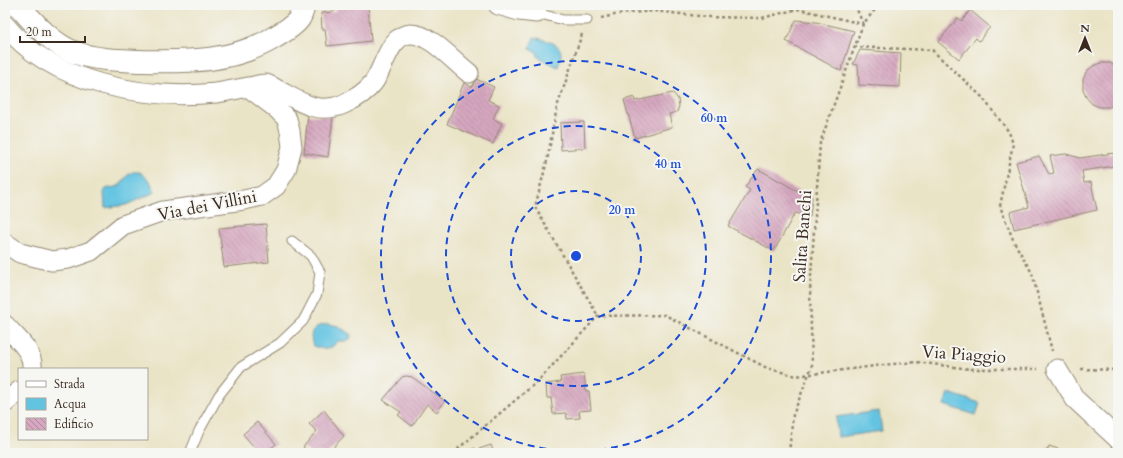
<svg xmlns="http://www.w3.org/2000/svg" width="1123" height="458" viewBox="0 0 1123 458" font-family="Cardo,serif">
<style>
.water{fill:#63c4e2;stroke:#4f7780}
.building{fill:url(#building-back-hatch)}
.lines{fill:none;stroke-linecap:round;stroke-linejoin:round}
.service-casing{stroke:#928772;stroke-width:11}
.minor-casing{stroke:#928772;stroke-width:21}
.secondary-casing{stroke:#928772;stroke-width:24}
.path{stroke:#928772;stroke-width:2.5;stroke-dasharray:3 3;stroke-linecap:butt}
.service{stroke:#fff;stroke-width:9}
.minor{stroke:#fff;stroke-width:19}
.secondary{stroke:#fff;stroke-width:22}
.ring{fill:none;stroke:#1d4ed8;stroke-width:2;stroke-dasharray:7 5}
.labels{text-anchor:middle;stroke-width:4;stroke-linejoin:round;paint-order:stroke}
.street-label{font-size:17px;fill:#3b2a1e;stroke:#f6f6f2}
.centre{fill:#1d4ed8;stroke:#f6f6f2;stroke-width:2}
.ring-label{font-size:12px;text-anchor:middle;font-weight:bold;fill:#1d4ed8;stroke:#f6f6f2;stroke-width:4;stroke-linejoin:round;paint-order:stroke}
</style>
<defs>
<pattern id="building-back-hatch" width="6" height="6" patternUnits="userSpaceOnUse"><rect width="6" height="6" fill="#d6a7c0"/><path d="M-1 5l2 2M0 0l6 6M5-1l2 2" fill="none" stroke="#af889b"/></pattern>
</defs>
<rect width="100%" height="100%" fill="#f6f6f2"/>
<filter id="ink" filterUnits="userSpaceOnUse"><feTurbulence type="fractalNoise" baseFrequency=".025" numOctaves="2"/><feDisplacementMap in="SourceGraphic" scale="8" xChannelSelector="R" yChannelSelector="G"/><feConvolveMatrix kernelMatrix="1 2 1 2 8 2 1 2 1" color-interpolation-filters="sRGB"/></filter>
<filter id="wash" filterUnits="userSpaceOnUse"><feTurbulence type="fractalNoise" baseFrequency=".012" numOctaves="4" result="noise"/><feDisplacementMap in="SourceGraphic" scale="16" xChannelSelector="R" yChannelSelector="G"/><feGaussianBlur stdDeviation="0.9" result="paint"/><feColorMatrix in="noise" values="0 0 0 0 0 0 0 0 0 0 0 0 0 0 0 0 0 1.4 0 .05"/><feComposite in="paint" operator="in"/></filter>
<g filter="url(#wash)">
<rect width="100%" height="100%" fill="#eae4c7"/>
<path class="water" d="M534,37c9,3 28,5 27,18 0,4 -2,9 -3,12l-20,-10 -1,-5 -7,-3z
M133,172h7l10,9 5,11 -29,13 -21,3 -1,-17 2,-2 13,-3 10,-12z
M328,324l10,2 13,9 -1,4 -5,2h-7c-9,10 -13,9 -25,5 -5,-16 1,-20 15,-22z
M948,393l32,10 -4,12 -32,-10z
M879,411l3,20 -44,6 -2,-20z"/>
<g id="blocks">
<path class="building" d="M368,5l3,36 -44,5 -2,-17h-3l-1,-16 12,-1 6,-5z
M970,10l20,17 -11,14 -3,-3 -17,21 -21,-17 20,-24 4,3z
M796,20l20,2 38,9 -13,40 -55,-30z
M860,50l41,3 -1,34 -41,-2 -1,-20 -5,-1z
M1101,63h9l8,4v36l-9,4h-9l-8,-3 -6,-7 -3,-8v-9l3,-8 7,-6z
M476,79l18,8 -6,13 11,5 -6,14 9,4 -9,21 -46,-20 17,-41 8,4z
M673,93l5,6 1,7 -2,6 -8,2 3,13 -37,11 -11,-38 10,-3 1,4z
M308,115l25,2 -5,40 -24,-4z
M584,122l1,26 -24,2 -1,-27z
M1114,153l1,13 -33,5 2,12 7,-1 6,28 -83,19 -4,-17 19,-5 -13,-45 23,-6 10,18 5,-1 -4,-17 16,-2 14,4z
M758,169l38,21 16,7 -2,20 -15,-4 -21,38 -46,-25 22,-36 -5,-3z
M266,224l3,38 -45,5 -5,-39z
M584,374l2,17h3l2,19 -12,1 1,7 -13,1 -1,-6 -13,1 -2,-16h-4l-1,-14 15,-2 -1,-5z
M406,376l6,1 33,24 -8,11 -10,-8 -15,22 -14,-11 3,-3 -18,-12 19,-23z
M324,410l20,26 -16,17h-18l-7,-6 14,-16 -8,-7z
M257,422l19,22 -11,9h-6l-16,-19z
M491,445l3,8h-35l16,-5 1,2z
M1049,446l21,7h-24z"/>
</g>
</g>
<g filter="url(#ink)">
<use href="#blocks" fill-opacity="0" stroke="#928772" stroke-width="1"/>
<g class="lines">
<g class="service-casing">
<path id="service" d="M537,13l26,7h24
M190,453l9,-22 20,-36 22,-28 39,-24 23,-22 14,-27 3,-22 -9,-16 -19,-15"/>
</g>
<g class="minor-casing">
<path id="minor" d="M498,5l21,6 18,2
M5,25c47,59 139,75 211,68 13,-2 26,-5 38,-7 4,-1 9,-2 12,-2 4,1 10,5 14,7 22,12 39,24 64,13 11,-5 22,-12 29,-21 11,-14 16,-48 37,-49 20,-1 43,27 59,39
M5,243l15,10 32,8 16,-2 23,-8 32,-26 40,-14 81,-11 18,-4 14,-10 10,-16 6,-23 -2,-16 -3,-12 -10,-10 -29,-22
M5,325c11,13 29,26 27,44
M1057,369l18,30 43,40
M5,403l14,-12"/>
</g>
<g class="secondary-casing">
<path id="secondary" d="M18,5c16,18 35,40 58,48 21,7 44,7 66,8 47,1 92,1 133,-24 7,-4 22,-13 25,-20 2,-4 3,-8 4,-12"/>
</g>
<path class="path" d="M855,5l8,19
M601,18l18,-4 35,-3 53,6 55,1 36,-9 65,15
M582,34l-25,73 -10,54 -12,46 63,109
M854,47l78,3 50,47 27,35 4,12 -13,62 14,36 18,31 20,78
M1081,369l37,1
M453,453l85,-72 60,-65 67,-1 102,53 29,8 87,-11 33,-3 54,7h68
M789,453l4,-38 19,-49 -2,-76 10,-147 43,-119 16,-19"/>
<use href="#service" class="service"/>
<use href="#minor" class="minor"/>
<use href="#secondary" class="secondary"/>
</g>
</g>
<g class="ring">
<circle cx="576" cy="256" r="65"/>
<circle cx="576" cy="256" r="130"/>
<circle cx="576" cy="256" r="195"/>
</g>
<g class="labels">
<g class="street-label">
<text transform="translate(207 205) rotate(-11)" y="6">Via dei Villini</text>
<text transform="translate(802 236) rotate(-86)" y="6">Salita Banchi</text>
<text transform="translate(964 354) rotate(4)" y="6">Via Piaggio</text>
</g>
</g>
<circle cx="576" cy="256" r="6" class="centre"/>
<g class="ring-label">
<text x="714" y="122">60 m</text>
<text x="668" y="168">40 m</text>
<text x="622" y="214">20 m</text>
</g>
<rect width="1123" height="458" fill="none" stroke="#f6f6f2" stroke-width="20"/>
<rect x="18" y="368" width="130" height="72" fill="#f6f6f2" stroke="#aba49d"/>
<rect x="26" y="381" width="20" height="6" fill="#ffffff" stroke="#aba49d"/>
<text x="54" y="388" font-size="12" fill="#3b2a1e">Strada</text>
<rect x="26" y="398" width="20" height="12" fill="#63c4e2" stroke="#aba49d"/>
<text x="54" y="408" font-size="12" fill="#3b2a1e">Acqua</text>
<rect x="26" y="418" width="20" height="12" fill="url(#building-back-hatch)" stroke="#aba49d"/>
<text x="54" y="428" font-size="12" fill="#3b2a1e">Edificio</text>
<g transform="translate(1085 38)" stroke="#f6f6f2" stroke-width="3" paint-order="stroke">
<path d="M0-3L7 15L0 10L-7 15Z" fill="#3b2a1e"/>
<text y="-6" font-size="11" font-weight="bold" text-anchor="middle" fill="#3b2a1e">N</text>
</g>
<path d="M20 36v6h65v-6" fill="none" stroke="#3b2a1e" stroke-width="2"/>
<text x="26" y="36" font-size="12" fill="#3b2a1e" stroke="#f6f6f2" stroke-width="3" paint-order="stroke">20 m</text>
</svg>
